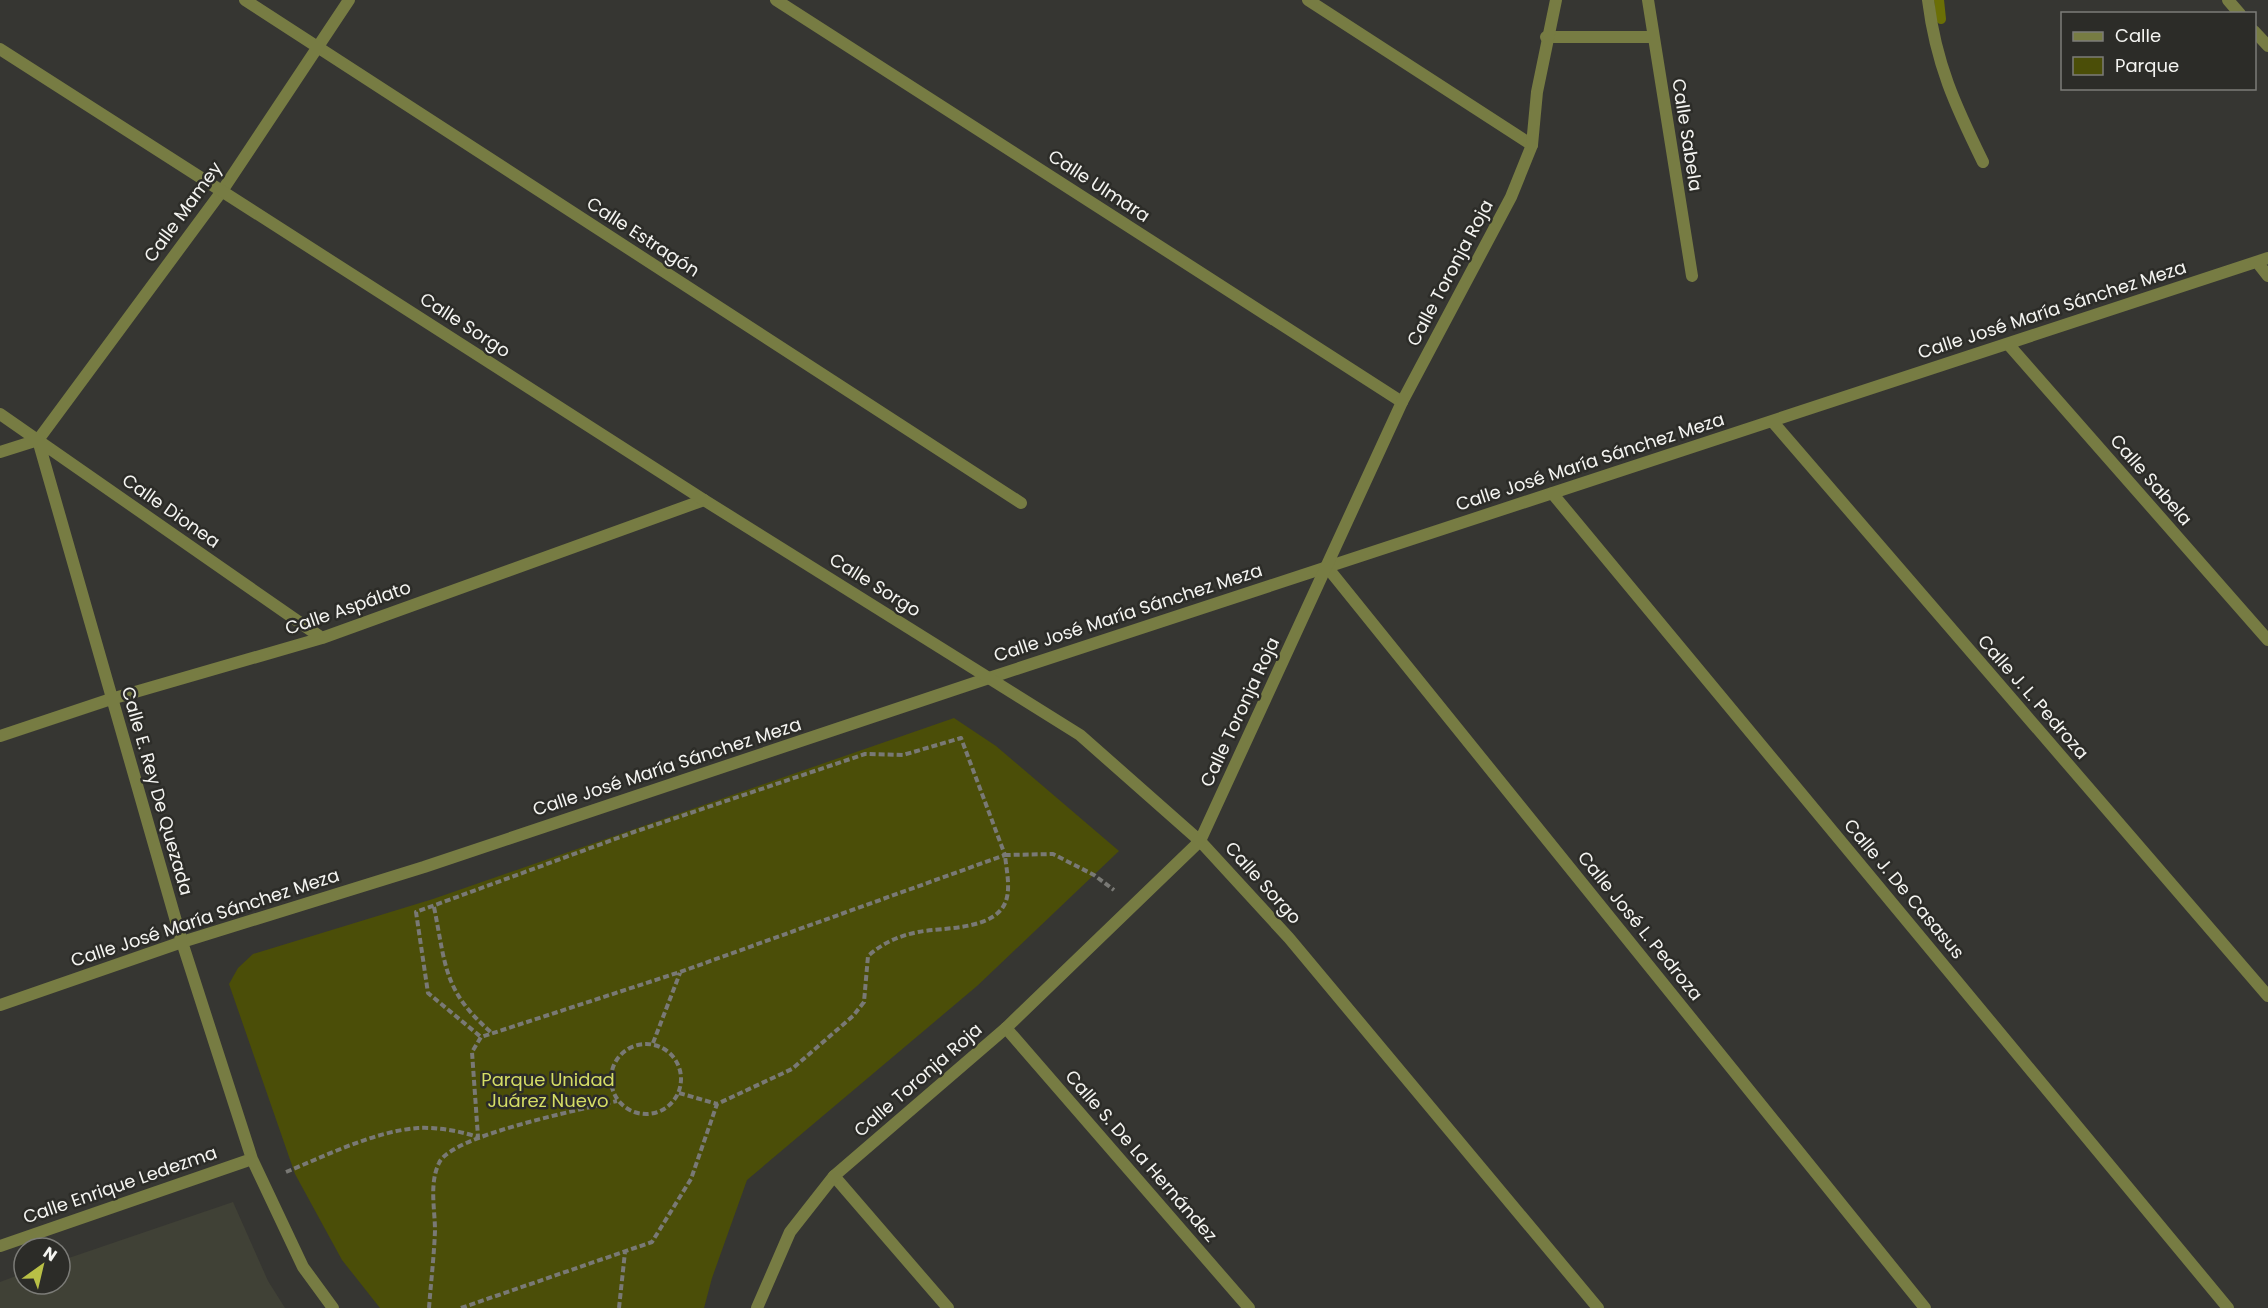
<svg xmlns="http://www.w3.org/2000/svg" width="2268" height="1308" viewBox="0 0 2268 1308" font-family="Poppins,sans-serif">
<style>
.built{fill:#404136}
.green{fill:#4b4e08}
.lines{fill:none;stroke-linecap:round;stroke-linejoin:round}
.stream{stroke:#6b6f06;stroke-width:10}
.path{stroke:#797975;stroke-width:4;stroke-dasharray:6 3;stroke-linecap:butt}
.minor{stroke:#777c43;stroke-width:12}
.tertiary{stroke:#777c43;stroke-width:12}
.labels{text-anchor:middle;stroke-width:5;stroke-linejoin:round;paint-order:stroke}
.street-label{font-size:18px;fill:#f4f4f1;stroke:#2c2c28}
.park-label{font-size:18px;fill:#d5dd65;stroke:#2c2c28}
</style>
<rect width="100%" height="100%" fill="#363632"/>
<path class="built" d="M233,1202l35,79 17,27h-285v-26l24,-9v11h36v-23z"/>
<path class="green" d="M954,718l42,28 123,105 -142,135 -230,194 -35,98 -8,30h-324l-38,-48 -47,-86 -66,-190 9,-16 15,-14 180,-55z"/>
<g class="lines">
<path class="stream" d="M1939,0l2,19"/>
<path class="path" d="M434,907c12,59 9,84 58,126
M653,1043l27,-70
M611 1079a35 35 0 1 1 70 0a35 35 0 1 1-70 0Z
M679,1093l38,11
M286,1172c39,-16 89,-41 132,-44 19,-1 42,3 60,9l-6,-85 9,-15 199,-65 325,-117 -44,-117 -58,17 -38,-1 -231,78 -218,80 12,81 53,44
M429,1308c2,-26 5,-52 6,-77 0,-22 -6,-47 4,-68 12,-28 145,-54 178,-62
M461,1308l191,-66 39,-63 26,-75 75,-35 61,-53 11,-14 4,-46c15,-13 30,-20 50,-24 26,-5 82,-1 89,-35 3,-13 -1,-30 -2,-42l48,-1 41,21 20,15
M619,1308l6,-56"/>
<path class="minor" d="M245,0l776,503
M776,0l626,402
M1308,0l224,145
M1648,0l44,276
M1928,0c8,64 27,105 55,162
M2228,0l12,14
M2254,31l14,15
M1546,37h106
M2257,262l11,14
M2008,344l260,296
M0,414l322,224
M1772,421l496,575
M38,440l144,502 70,217 51,108 30,41
M38,440l184,-249 127,-191
M0,452l38,-12
M1552,493l676,815
M1327,567l598,741
M0,736l111,-37 211,-61 382,-138
M0,1005l182,-63 242,-75 565,-189 1279,-420
M1006,1028l243,280
M834,1176l114,132
M0,1246l252,-87"/>
<path class="tertiary" d="M0,49l704,451 376,235 120,106 89,97 309,370
M757,1308l33,-76 44,-56 172,-148 194,-187 202,-439 109,-205 21,-52 5,-53 19,-92"/>
</g>
<g class="labels">
<g class="street-label">
<text transform="translate(1687 135) rotate(81)" y="6">Calle Sabela</text>
<text transform="translate(1099 186) rotate(33)" y="6">Calle Ulmara</text>
<text transform="translate(183 212) rotate(-54)" y="6">Calle Mamey</text>
<text transform="translate(643 237) rotate(33)" y="6">Calle Estragón</text>
<text transform="translate(1450 273) rotate(-62)" y="6">Calle Toronja Roja</text>
<text transform="translate(2052 310) rotate(-18)" y="6">Calle José María Sánchez Meza</text>
<text transform="translate(465 325) rotate(33)" y="6">Calle Sorgo</text>
<text transform="translate(1590 462) rotate(-18)" y="6">Calle José María Sánchez Meza</text>
<text transform="translate(2151 480) rotate(49)" y="6">Calle Sabela</text>
<text transform="translate(171 511) rotate(35)" y="6">Calle Dionea</text>
<text transform="translate(875 585) rotate(32)" y="6">Calle Sorgo</text>
<text transform="translate(348 608) rotate(-19)" y="6">Calle Aspálato</text>
<text transform="translate(1128 613) rotate(-18)" y="6">Calle José María Sánchez Meza</text>
<text transform="translate(2033 697) rotate(49)" y="6">Calle J. L. Pedroza</text>
<text transform="translate(1240 712) rotate(-65)" y="6">Calle Toronja Roja</text>
<text transform="translate(667 767) rotate(-18)" y="6">Calle José María Sánchez Meza</text>
<text transform="translate(157 791) rotate(74)" y="6">Calle E. Rey De Quezada</text>
<text transform="translate(1263 883) rotate(48)" y="6">Calle Sorgo</text>
<text transform="translate(1904 889) rotate(50)" y="6">Calle J. De Casasus</text>
<text transform="translate(205 918) rotate(-18)" y="6">Calle José María Sánchez Meza</text>
<text transform="translate(1640 926) rotate(51)" y="6">Calle José L. Pedroza</text>
<text transform="translate(918 1080) rotate(-41)" y="6">Calle Toronja Roja</text>
<text transform="translate(1141 1156) rotate(49)" y="6">Calle S. De La Hernández</text>
<text transform="translate(120 1185) rotate(-19)" y="6">Calle Enrique Ledezma</text>
</g>
<g class="park-label">
<text x="548" y="1086">Parque Unidad<tspan x="548" dy="21">Juárez Nuevo</tspan></text>
</g>
</g>
<rect x="2061" y="12" width="195" height="78" fill="#2c2c28" stroke="#7c7c78" stroke-width="1.5"/>
<rect x="2073" y="32" width="30" height="9" fill="#777c43" stroke="#7c7c78" stroke-width="1.5"/>
<text x="2115" y="42" font-size="18" fill="#f4f4f1">Calle</text>
<rect x="2073" y="57" width="30" height="18" fill="#4b4e08" stroke="#7c7c78" stroke-width="1.5"/>
<text x="2115" y="72" font-size="18" fill="#f4f4f1">Parque</text>
<g transform="translate(42 1266) rotate(34)"><circle r="28" fill="#2c2c28" stroke="#7c7c78" stroke-width="1.5"/>
<path d="M0-4.5L10 22L0 15L-10 22Z" fill="#b9c046"/>
<text y="-9" font-size="16" font-weight="bold" text-anchor="middle" fill="#f4f4f1">N</text>
</g>
</svg>
